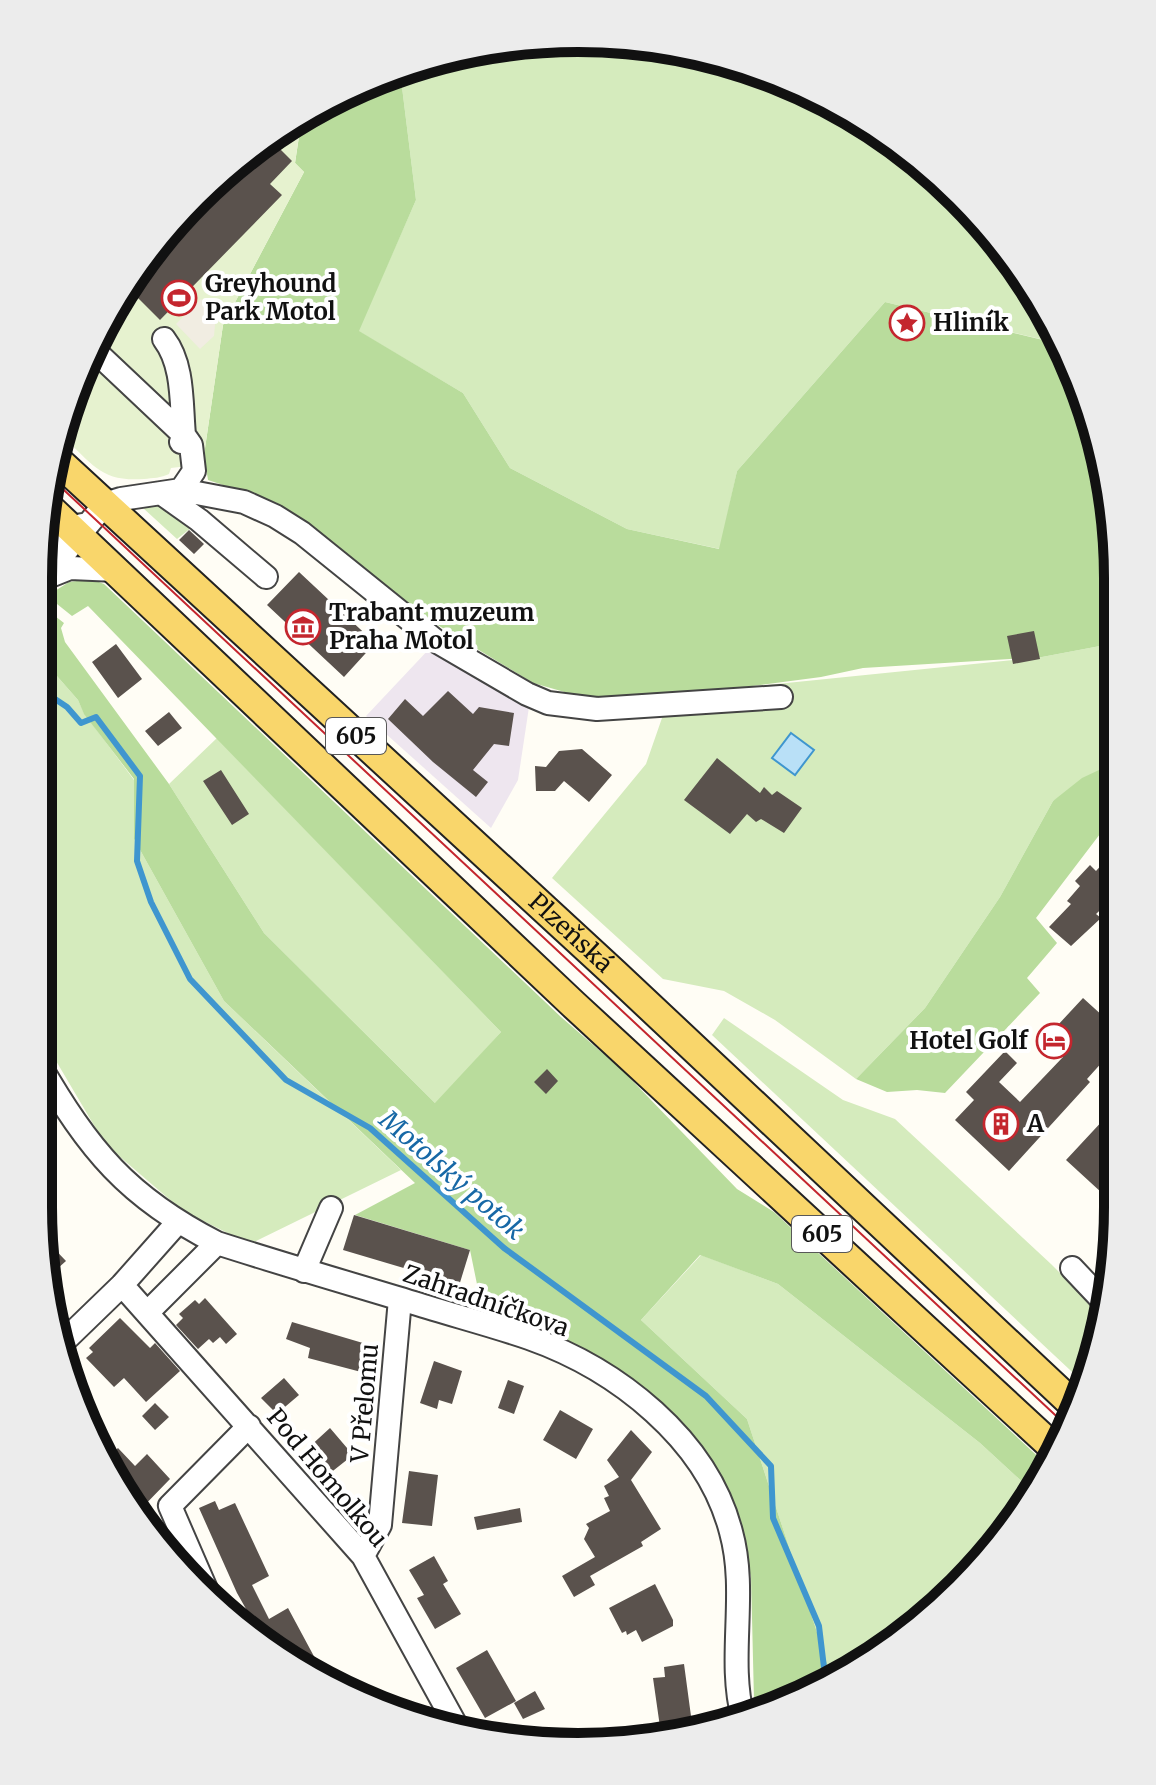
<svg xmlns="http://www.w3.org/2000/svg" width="1156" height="1785" viewBox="0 0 1156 1785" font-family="Merriweather,serif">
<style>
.industrial{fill:#eee6ef}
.green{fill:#d5ebbd}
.forest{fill:#b9dc9c}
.pitch{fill:#e6f2cf}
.plaza{fill:#f1ede2}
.water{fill:#b9e0f7;stroke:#3f96cf;stroke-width:2}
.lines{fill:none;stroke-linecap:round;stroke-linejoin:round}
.stream{stroke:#3f96cf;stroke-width:6}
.building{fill:#5a524d}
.minor-casing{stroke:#444;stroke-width:26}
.major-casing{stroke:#222;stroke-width:32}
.minor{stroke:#fff;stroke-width:22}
.major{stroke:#f9d66b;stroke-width:28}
.tram{stroke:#c4262e;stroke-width:2}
.labels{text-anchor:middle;stroke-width:8;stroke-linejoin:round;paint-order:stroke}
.shield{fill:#fff;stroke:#585858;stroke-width:2}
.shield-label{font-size:22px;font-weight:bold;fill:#111}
.poi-label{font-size:24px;font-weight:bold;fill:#111;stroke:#fff;text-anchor:start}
.street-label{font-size:24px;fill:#111;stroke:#fff}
.water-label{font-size:26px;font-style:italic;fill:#1768a6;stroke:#fff}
.rim{fill:none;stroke:#111;stroke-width:10}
</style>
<rect width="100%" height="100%" fill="#fffdf5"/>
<path class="industrial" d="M431,647l98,60 -11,73 -27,48 -125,-112z"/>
<path class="green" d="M542,39l106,4 103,24 97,43 86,62 72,77 59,96 -180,-43 -148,169 -17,78 -93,-20 -117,-61 -47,-75 -105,-62 58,-131 -16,-129 38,-14z
M154,503l37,25 -14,11 -34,-31z
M1116,643v120l-63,38 -53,96 -75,111 -69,71 -81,-59 -51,-29 -61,-12 -111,-101 94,-114 24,-69 372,-38z
M42,659l36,41 6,13 50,67v59l90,162 177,169 -151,74 -67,-33 -78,-67 -66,-112z
M217,738l284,294 -65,72 -172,-171 -95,-149z
M724,1018l119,82 52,19 156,145 52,52 -18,68 -373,-349z
M701,1255l77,29 202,159 50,46 -46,74 -136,111 -15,7 -86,-262 -106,-99z"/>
<path class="forest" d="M400,71l16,129 -57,131 104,62 47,75 117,61 92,20 18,-78 148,-169 179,43 36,94 17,104 -1,100 -74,14 -179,11 -42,9 -92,12 -59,6 -88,2 -49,-14 -115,-70 -141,-110 -69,-23 -4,-25 19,-130 81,-153 -9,-9 5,-33 -9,-2 2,-5 46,-29z
M91,579l13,5 457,433 61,53 115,119 37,23 272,252 -16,25 -50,-46 -202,-159 -78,-29 -59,65 106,99 86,262 -74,31 -5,-12 -3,-123 -21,-81 -38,-63 -33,-32 -39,-31 -141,-76 -9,-44 -115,-35 60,-32 -191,-182 -90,-162v-60l-50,-65 -6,-14 -36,-41v-53l22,17 -3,5 4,14 104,142 95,149 171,170 66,-71 -413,-426 -16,10 -25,-20 22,-14z
M1116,762v51l-80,105 21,25 -30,35 13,15 -95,100 -28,-3 -30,2 -31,-13 69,-71 75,-111 53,-96 29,-23z"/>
<path class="pitch" d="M293,123l-1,5 8,1 -5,34 9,9 -81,153 -19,130 1,9 -34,4 -2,6c-8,4 -16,4 -25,5 -43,3 -50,-14 -80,-41l29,-98 79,-118 77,-72z"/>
<path class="plaza" d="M201,299l15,14 -2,23 -14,13 -24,-25z"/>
<path class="water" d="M791,733l23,17 -19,25 -23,-17z"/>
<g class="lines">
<path class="stream" d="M42,662l10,35 15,10 14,16 15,-6 44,59 -3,85 14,41 39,77 96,101 84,48 134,120 202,148 65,70 2,52 46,108 7,58"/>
</g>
<path class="building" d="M276,145l16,16 -22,23 12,11 -122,125 -32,-32 20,-30 96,-99 10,9z
M189,530l15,14 -10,10 -15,-14z
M299,572l76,71 -31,34 -77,-72z
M1034,631l6,28 -27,5 -6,-28z
M116,644l26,35 -24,19 -26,-36z
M448,691l25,23 6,-7 35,6 -5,33 -15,-2 -21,26 15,12 -12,15 -43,-35 -45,-43 17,-20 18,17z
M169,712l13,16 -24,18 -13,-15z
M582,749l30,26 -23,27 -25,-21 -9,10h-19l-1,-25 11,1 13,-16z
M717,758l43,35 4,-6 8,8 5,-4 25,17 -18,25 -23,-14 -5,3 -9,-8 -17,20 -46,-34z
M221,770l28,44 -17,11 -29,-44z
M1115,850v46l-19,18 5,4 -30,28 -22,-19 22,-23 -4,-3 13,-15 -5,-5 15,-16 6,6z
M1083,998l32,29 -1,22 -27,30 3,3 -81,89 -54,-51 19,-20 -8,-8 39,-41 12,12 -18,19 21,20 43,-45 -19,-17z
M547,1069l11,12 -12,13 -12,-12z
M1106,1117l8,8v79l-48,-44z
M354,1215l116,35 -12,39 -25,-8 1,-4 -91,-27z
M43,1237l23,24 -17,15 -2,-16z
M205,1298l32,36 -11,10 -6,-7 -7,6 -4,-4 -11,10 -22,-24 7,-7 -4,-4 16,-14 4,4z
M120,1318l30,30 5,-5 25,28 -34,31 -22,-24 -10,9 -28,-29 7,-6 -4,-4z
M292,1322l81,24 -8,27 -57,-15 2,-10 -24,-9z
M434,1361l28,10 -10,33 -13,-4 -2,9 -17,-6z
M284,1378l15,17 -20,17 -3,-3 -2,2 -13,-13z
M508,1380l16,6 -10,28 -16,-6z
M155,1403l14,14 -14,13 -13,-14z
M560,1410l33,19 -17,30 -33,-19z
M330,1428l23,27 -24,19 -22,-25z
M631,1430l21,22 -21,28 30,49 -20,13 2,4 -53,30 5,9 -21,12 -12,-21 33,-19 -11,-18 5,-11 -3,-4 24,-13 -6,-13 5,-2 -5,-10 15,-9 -12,-17z
M118,1448l17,18 12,-12 23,25 -34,35 -7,-7 -23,-48z
M409,1471l29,4 -6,51 -30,-3z
M215,1501l4,9 16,-7 34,73 -17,9 17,34 19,-11 36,67 -58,-31 -29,-51 -38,-85z
M520,1508l2,14 -45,8 -3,-13z
M434,1556l14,25 -5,3 18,30 -26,15 -18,-31 7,-3 -15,-25z
M655,1584l18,36v6l-31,16 -6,-12 -9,5 -1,-4 -4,2 -13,-25z
M487,1650l29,51 -31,17 -29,-50z
M684,1664l9,67 -32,3 -8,-56 12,-1 -1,-10z
M535,1691l10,18 -22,10 -9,-16z
M429,1706l11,19 -33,-6z"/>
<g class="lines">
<g class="minor-casing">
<path id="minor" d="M164,339c20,26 17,65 20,96l-3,7
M96,352l88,83 7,10 3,26 -13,19
M161,493l38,27 67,57
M42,549l11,-15 29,-9
M45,578l25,-10 46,2
M42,580l63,-76 16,-5 60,-9 63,12 31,14 27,17 134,108 91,53 21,9 49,6 184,-12
M39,1064c50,86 88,133 178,179 65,21 131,40 197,60 38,12 77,22 115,35 88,31 178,101 202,194 17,61 -4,126 12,186
M1072,1268l34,36
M304,1271l27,-63
M122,1285l241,271 95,173
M147,1313l70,-70
M61,1344l61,-59 55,-62
M363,1556l17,-31 20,-226
M206,1589l-36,-83 79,-80"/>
</g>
<g class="major-casing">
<g id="major">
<path id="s1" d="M57,460l557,513 464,436"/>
<path d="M44,503l529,501 482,445"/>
</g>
</g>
<use href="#minor" class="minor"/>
<use href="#major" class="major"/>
<path class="tram" d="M51,478l1017,949"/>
</g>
<defs>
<g id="stadium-ring" transform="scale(1.8)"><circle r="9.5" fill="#fff" stroke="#c4262e" stroke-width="1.5"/><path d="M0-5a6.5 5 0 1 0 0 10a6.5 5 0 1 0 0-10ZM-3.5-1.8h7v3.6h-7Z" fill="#c4262e"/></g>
<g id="sight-ring" transform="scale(1.8)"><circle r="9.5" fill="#fff" stroke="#c4262e" stroke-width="1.5"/><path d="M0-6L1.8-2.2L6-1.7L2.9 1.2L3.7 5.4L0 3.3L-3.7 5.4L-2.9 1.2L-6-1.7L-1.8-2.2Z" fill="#c4262e"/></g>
<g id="museum-ring" transform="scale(1.8)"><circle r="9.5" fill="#fff" stroke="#c4262e" stroke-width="1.5"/><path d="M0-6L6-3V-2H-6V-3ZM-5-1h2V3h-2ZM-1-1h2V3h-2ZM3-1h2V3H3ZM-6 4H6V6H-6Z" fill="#c4262e"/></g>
<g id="hotel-ring" transform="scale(1.8)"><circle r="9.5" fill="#fff" stroke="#c4262e" stroke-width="1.5"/><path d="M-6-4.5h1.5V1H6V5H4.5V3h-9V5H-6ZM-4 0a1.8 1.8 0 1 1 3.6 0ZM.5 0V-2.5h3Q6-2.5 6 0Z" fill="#c4262e"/></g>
<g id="building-ring" transform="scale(1.8)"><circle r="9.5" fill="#fff" stroke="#c4262e" stroke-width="1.5"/><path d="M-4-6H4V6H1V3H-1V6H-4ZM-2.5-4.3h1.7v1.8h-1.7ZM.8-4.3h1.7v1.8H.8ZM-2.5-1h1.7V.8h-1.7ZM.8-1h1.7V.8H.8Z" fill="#c4262e"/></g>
</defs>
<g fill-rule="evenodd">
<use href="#stadium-ring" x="179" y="298"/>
<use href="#sight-ring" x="907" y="323"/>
<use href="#museum-ring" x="303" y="627"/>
<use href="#hotel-ring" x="1054" y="1041"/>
<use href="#building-ring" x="1001" y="1124"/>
</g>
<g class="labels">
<g class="shield">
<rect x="326" y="718" width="60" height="36" rx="6"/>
<rect x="792" y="1216" width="60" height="36" rx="6"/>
</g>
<g class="shield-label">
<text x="356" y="744">605</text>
<text x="822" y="1242">605</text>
</g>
<g class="poi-label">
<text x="205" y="292">Greyhound<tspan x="205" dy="28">Park Motol</tspan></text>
<text x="933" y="331">Hliník</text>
<text x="329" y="621">Trabant muzeum<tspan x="329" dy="28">Praha Motol</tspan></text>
<text x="1028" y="1049" text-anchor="end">Hotel Golf</text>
<text x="1027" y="1132">A</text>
</g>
<g class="street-label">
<text dy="8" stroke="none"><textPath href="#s1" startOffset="698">Plzeňská</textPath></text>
<text transform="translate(486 1301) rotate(19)" y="8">Zahradníčkova</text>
<text transform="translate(365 1403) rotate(-85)" y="8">V Přelomu</text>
<text transform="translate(327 1478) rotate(50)" y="8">Pod Homolkou</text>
</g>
<g class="water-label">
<text transform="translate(452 1175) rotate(41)" y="9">Motolský potok</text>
</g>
</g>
<path d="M0 0H1156V1785H0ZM578 52H578A526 526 0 0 1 1104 578V1207A526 526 0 0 1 578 1733H578A526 526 0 0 1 52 1207V578A526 526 0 0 1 578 52Z" fill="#ececec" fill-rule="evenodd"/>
<path class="rim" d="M578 52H578A526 526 0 0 1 1104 578V1207A526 526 0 0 1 578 1733H578A526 526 0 0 1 52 1207V578A526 526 0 0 1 578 52Z"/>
</svg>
